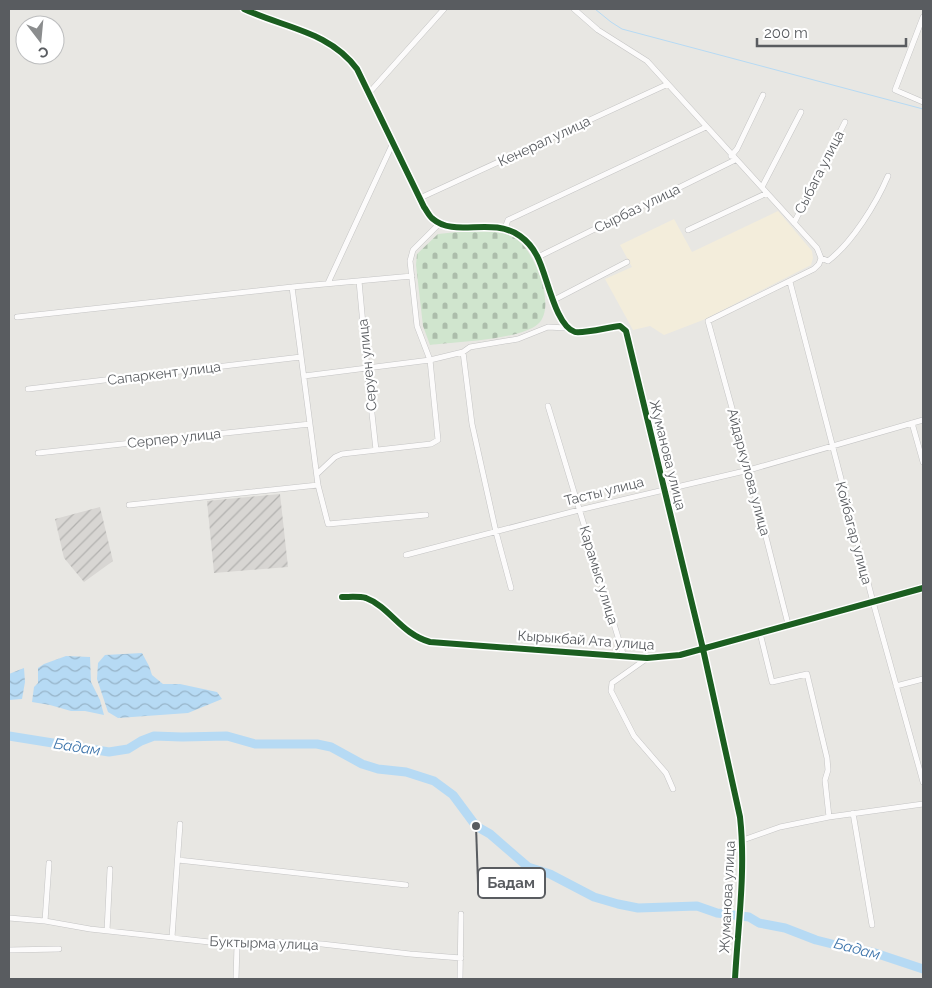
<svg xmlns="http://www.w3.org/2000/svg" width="932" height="988" viewBox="0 0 932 988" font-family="Raleway,sans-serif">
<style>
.commercial{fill:#f3eddb}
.industrial{fill:url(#industrial-furrows)}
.cemetery{fill:url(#cemetery-stones)}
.water{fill:url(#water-waves)}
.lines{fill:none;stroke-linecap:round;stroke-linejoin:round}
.stream{stroke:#b6daf4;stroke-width:1}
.river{stroke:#b6daf4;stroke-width:9}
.street-casing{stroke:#c4c4c4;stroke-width:6}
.street{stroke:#fcfbfb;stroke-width:5}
.cycleway-casing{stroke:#fff;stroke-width:9}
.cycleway{stroke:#1b5e20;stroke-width:6}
.labels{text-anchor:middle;stroke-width:4.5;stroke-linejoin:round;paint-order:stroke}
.street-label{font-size:14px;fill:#595c60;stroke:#fff}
.water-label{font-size:15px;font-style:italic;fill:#3f76ac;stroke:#fff}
.leader{fill:none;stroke:#595c60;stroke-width:2}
.callout-dot{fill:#595c60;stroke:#fff;stroke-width:2}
.callout{fill:#fff;stroke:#595c60;stroke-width:2}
.callout-label{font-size:15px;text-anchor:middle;font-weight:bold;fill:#595c60}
</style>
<defs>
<pattern id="industrial-furrows" width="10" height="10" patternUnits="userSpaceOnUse" patternTransform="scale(1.25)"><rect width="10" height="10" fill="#d8d6d3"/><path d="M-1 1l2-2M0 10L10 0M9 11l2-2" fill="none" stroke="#b2b1af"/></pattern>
<pattern id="cemetery-stones" width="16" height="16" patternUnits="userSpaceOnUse" patternTransform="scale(1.25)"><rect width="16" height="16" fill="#d0e5ce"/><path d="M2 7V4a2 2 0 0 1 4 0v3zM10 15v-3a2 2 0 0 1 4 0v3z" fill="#acbdab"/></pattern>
<pattern id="water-waves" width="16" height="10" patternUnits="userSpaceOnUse" patternTransform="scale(1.25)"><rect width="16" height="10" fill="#b6daf4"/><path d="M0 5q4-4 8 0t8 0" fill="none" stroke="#97b4c9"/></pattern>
</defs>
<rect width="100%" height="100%" fill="#e8e7e3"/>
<path class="commercial" d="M778,211l34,40 1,7 -2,7 -108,55 -39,15 -14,-9 -17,4 -28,-51 27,-12 -12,-22 54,-26 18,33z"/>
<path class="industrial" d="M280,494l8,73 -74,6 -7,-72z
M100,507l13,54 -29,21 -20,-24 -9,-39z"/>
<path class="cemetery" d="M467,231c17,1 38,-2 52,10 16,13 38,66 19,83 -18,16 -83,18 -108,21l-7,-19 -7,-61 1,-11 21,-20z"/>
<path class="water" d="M142,653l7,13 3,9 11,9h17l37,8 5,7 -34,14 -70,5 -10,-6 -11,-33 1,-16 7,-8z
M66,656l24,1 1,25 9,18 4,15 -19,-4h-14l-21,-6 -18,-3 2,-15 4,-4v-15l6,-4z
M24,668l1,14 -3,17 -13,1v-26z"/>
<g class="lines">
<path class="stream" d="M595,9l16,13 11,7 301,80"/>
<path class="river" d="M9,736l100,16 19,-3 13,-8 13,-5 28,1 45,-1 28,8h62l14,3 31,17 16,5 28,3 28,9 19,14 23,31 14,8 38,33 22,7 44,23 24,7 20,4 59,-2 20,7 32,4 10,6 26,5 31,12 28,7 31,6 48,16"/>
<g class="street-casing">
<path id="street" d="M244,9c40,19 85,22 113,60l67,138c3,4 5,9 9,12 22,19 59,-3 87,17 7,5 13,12 17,20 10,18 18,70 38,76 7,2 35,-5 45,-6l6,5 77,318 37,168c6,53 -2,108 -5,162
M574,9l24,21 49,31 170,187 4,10
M923,17l-28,73 28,12
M369,93l75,-84
M731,156l6,-7 26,-54
M762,187l39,-75
M420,198l248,-114
M794,223l51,-101
M505,228l3,-8 198,-93
M688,230l79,-37
M538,257l197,-97
M359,281l8,87 9,82
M790,282l83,320 50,180
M328,283l65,-140
M292,287l26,198 10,39 98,-9
M554,300l73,-38
M17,317l275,-30 120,-11
M463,352l9,72 24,108 15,56
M304,376l126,-16 33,-8 7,-5 48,-8 30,-12 18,1
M28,389l273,-32
M548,406l76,251
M912,423l11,39
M38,453l272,-29
M317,474l18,-17 7,-3 89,-10 7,-4 -8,-80 -13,-34 -7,-65 3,-11 26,-26
M129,505l189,-20
M406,555l173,-45 170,-40 174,-50
M342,597c8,0 17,-1 24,1 24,9 35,36 64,44l217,16 33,-3 243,-67
M788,624l-39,-154 -41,-149 106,-52 5,-5 2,-6 7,3c24,-18 48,-57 60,-85
M760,633l12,49 35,-8 20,84 1,12 -3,10 4,37
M646,659l-34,24 -1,8 23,45 32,37 7,16
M896,686l27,-7
M853,813l19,112
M743,840l37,-13 49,-10 94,-13
M178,860l228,25
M9,918l36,3 45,8 147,16 43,-3 42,2 88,10 51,4
M45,921l4,-58
M107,931l3,-62
M172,937l8,-113
M9,950l50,-1
M236,979l1,-34
M460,979l1,-65"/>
</g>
<use href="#street" class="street"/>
<g class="cycleway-casing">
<path id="cycleway" d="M244,9c40,19 85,22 113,60l67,138c3,4 5,9 9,12 22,19 59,-3 87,17 7,5 13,12 17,20 10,18 18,70 38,76 7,2 35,-5 45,-6l6,5 77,318 37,168c6,53 -2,108 -5,162
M342,597c8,0 17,-1 24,1 24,9 35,36 64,44l217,16 33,-3 243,-67"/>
</g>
<use href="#cycleway" class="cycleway"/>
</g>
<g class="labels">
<g class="street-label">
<text transform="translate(544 141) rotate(-25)" y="5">Кенерал улица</text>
<text transform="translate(819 172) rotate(-63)" y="5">Сыбага улица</text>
<text transform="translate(637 208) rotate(-26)" y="5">Сырбаз улица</text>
<text transform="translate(367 365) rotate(-96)" y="5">Серуен улица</text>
<text transform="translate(164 373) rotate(-7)" y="5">Сапаркент улица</text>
<text transform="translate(174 438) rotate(-6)" y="5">Серпер улица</text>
<text transform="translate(668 455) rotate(76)" y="5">Жуманова улица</text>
<text transform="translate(749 472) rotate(75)" y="5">Айдаркулова улица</text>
<text transform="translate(604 491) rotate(-14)" y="5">Тасты улица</text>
<text transform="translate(854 533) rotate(75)" y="5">Койбагар улица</text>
<text transform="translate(599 575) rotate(73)" y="5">Карамыс улица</text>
<text transform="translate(586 640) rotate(4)" y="5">Кырыкбай Ата улица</text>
<text transform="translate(727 897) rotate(-87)" y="5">Жуманова улица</text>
<text transform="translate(264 943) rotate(2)" y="5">Буктырма улица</text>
</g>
<g class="water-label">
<text transform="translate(77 747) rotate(9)" y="5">Бадам</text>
<text transform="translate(857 949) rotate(15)" y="5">Бадам</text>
</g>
</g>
<path class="leader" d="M476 826L478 883"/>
<circle class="callout-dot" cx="476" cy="826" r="5"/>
<rect class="callout" x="478" y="868" width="67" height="30" rx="5"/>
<g class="callout-label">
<text x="511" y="888">Бадам</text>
</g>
<rect width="932" height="988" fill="none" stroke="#595c60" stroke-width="20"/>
<g transform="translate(40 40) rotate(164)"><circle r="24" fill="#ffffff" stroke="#bdbebf"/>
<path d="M0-4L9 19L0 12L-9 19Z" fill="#8b8d8e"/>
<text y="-8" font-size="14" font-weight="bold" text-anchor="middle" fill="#595c60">С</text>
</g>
<path d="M757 38v8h149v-8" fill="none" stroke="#595c60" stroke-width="2.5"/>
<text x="764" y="38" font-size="15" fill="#595c60" stroke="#ffffff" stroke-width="4" paint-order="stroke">200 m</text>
</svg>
